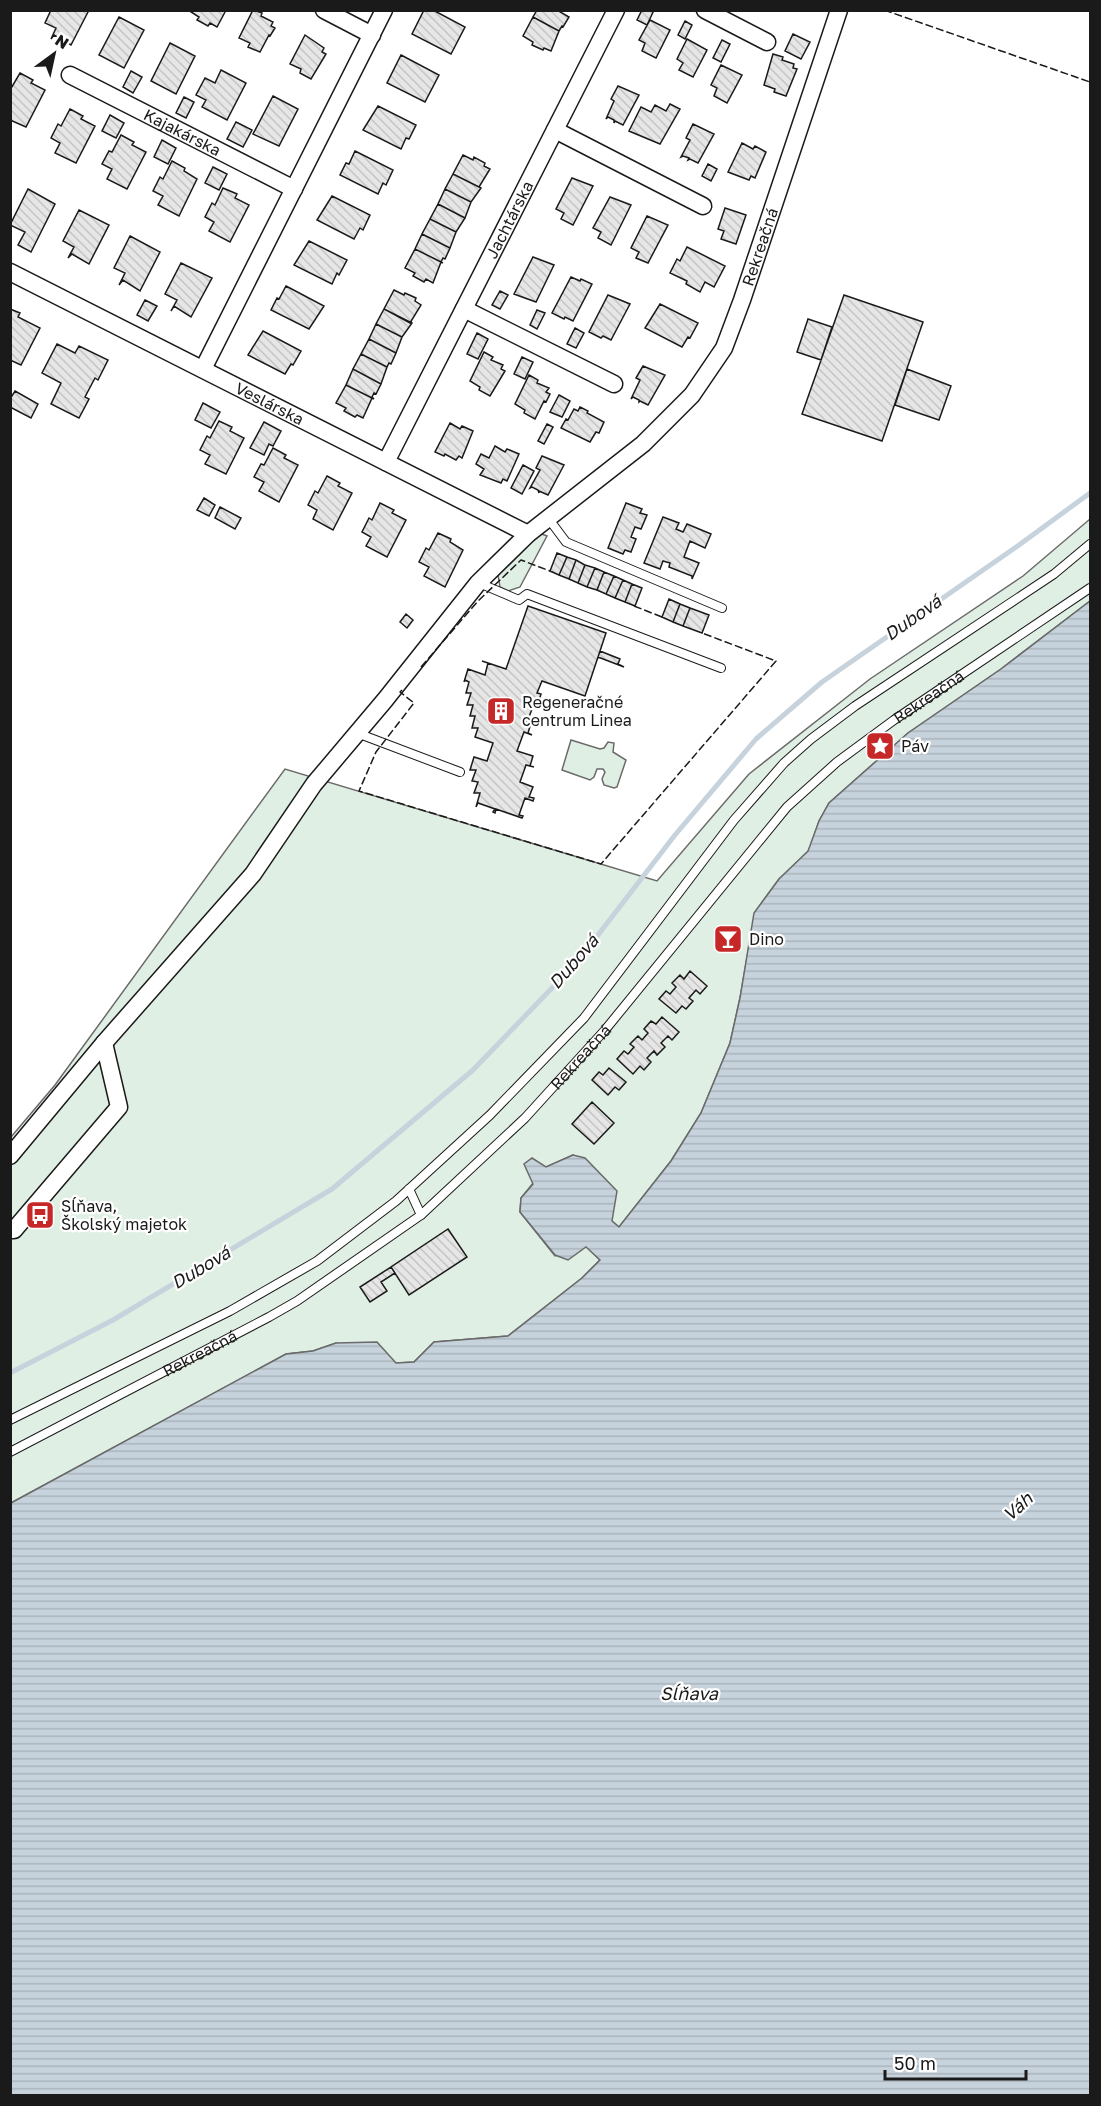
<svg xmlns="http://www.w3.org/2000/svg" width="1101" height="2106" viewBox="0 0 1101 2106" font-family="'Golos Text',sans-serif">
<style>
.green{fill:#e0efe3;stroke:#6a6a6a;stroke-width:1.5}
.water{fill:url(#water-rules);stroke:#6a6a6a;stroke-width:1.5}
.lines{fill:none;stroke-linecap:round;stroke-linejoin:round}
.stream{stroke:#c6d2dc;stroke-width:5}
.building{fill:url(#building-back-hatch);stroke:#1a1a1a;stroke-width:1.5}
.service-casing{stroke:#1a1a1a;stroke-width:10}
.minor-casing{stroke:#1a1a1a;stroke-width:19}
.service{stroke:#fff;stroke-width:8}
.minor{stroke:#fff;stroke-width:16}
.fence{stroke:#1a1a1a;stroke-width:1.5;stroke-dasharray:8 3;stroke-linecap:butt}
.labels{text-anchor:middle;stroke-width:4.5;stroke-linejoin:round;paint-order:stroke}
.street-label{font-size:16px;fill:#1a1a1a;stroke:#fff}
.poi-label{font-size:16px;fill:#1a1a1a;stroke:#fff;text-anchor:start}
.water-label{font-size:18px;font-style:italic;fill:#1a1a1a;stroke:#fff}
</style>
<defs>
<pattern id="water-rules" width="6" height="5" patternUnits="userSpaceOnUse" patternTransform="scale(1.5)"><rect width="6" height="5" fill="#c6d2dc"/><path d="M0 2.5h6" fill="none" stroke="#aab4bc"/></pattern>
<pattern id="building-back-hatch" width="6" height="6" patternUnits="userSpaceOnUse" patternTransform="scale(1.5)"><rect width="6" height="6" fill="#e6e6e6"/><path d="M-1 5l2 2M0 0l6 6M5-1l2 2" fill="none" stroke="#c5c5c5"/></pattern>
</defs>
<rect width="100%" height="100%" fill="#fff"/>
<path class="green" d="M1090,519v82l-89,68 -93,64 -79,70 -10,18 -10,30 -30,28 -24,33 -15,86 -10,45 -29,70 -30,48 -52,66 -7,-6 -39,-66 -27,12 -25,31 -1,14 35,44 31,-10 14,14 -18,18 -74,58 -74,6 -20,20 -18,1 -60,-20 -23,8 -27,3 -275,149v-366l44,-52 230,-316 372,112 92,-107 121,-95 153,-103z
M539,533l8,3 -27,51 -12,4 -8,-4 -3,-18z
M571,740l29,9 4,-1 4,-6 6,1 -1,9 13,8 -9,27 -3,1 -10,-3 -2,-6 3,-7 -2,-3h-6l-3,8 -4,3 -28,-10z"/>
<path class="water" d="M1090,601v1494h-1079v-592l275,-149 27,-3 23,-8 41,-1 19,21 18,-1 20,-20 74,-6 74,-58 18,-18 -14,-13 -18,13 -13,-5 -35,-43 1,-14 12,-14 -9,-20 8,-6 14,9 27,-12 12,3 32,33 -5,30 7,6 52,-66 30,-48 29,-70 10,-45 14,-85 25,-34 29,-28 11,-30 10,-18 79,-70 93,-64z"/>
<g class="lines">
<path class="stream" d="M10,1373l103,-53 219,-131 141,-119 105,-109 97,-126 81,-96 66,-57 197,-137 71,-52"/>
</g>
<path class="building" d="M51,10h38l-18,35 -17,-10 -3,4 5,-11 -11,-5z
M188,10h34l3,2 -8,15 -7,-4 -2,3 -11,-6 2,-3z
M253,10l9,3 -1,3 12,6 -2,4 4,2 -5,8 -1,-1 -9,17 -12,-5 2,-4 -11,-5z
M424,10h9l32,17 -14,27 -39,-20z
M537,10h20l12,7 -6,10 -1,-1 -3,5 -26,-14z
M642,10h12l-7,15 -10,-5z
M119,17l25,13 -20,38 -25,-13z
M533,17l26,14 -8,20 -7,-3 -1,2 -11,-5 1,-3 -10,-6z
M650,20l20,10 -14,28 -14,-7 3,-8 -6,-3z
M685,21l7,4 -7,14 -7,-4z
M793,34l17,8 -9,17 -16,-8z
M305,35l19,13 -2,4 4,2 -15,25 -11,-6 1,-4 -11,-5z
M687,39l20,11 -14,27 -14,-7 4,-7 -6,-4z
M722,40l8,4 -9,18 -8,-4z
M170,43l25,13 -19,38 -25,-13z
M773,54l10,3 -1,3 12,4 -1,4 4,1 -11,27 -12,-4 1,-3 -11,-4z
M401,55l38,20 -14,27 -38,-19z
M721,65l21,10 -15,28 -13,-7 3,-8 -6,-3z
M221,70l25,13 -19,37 -25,-13 4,-7 -10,-5 9,-17 10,5z
M131,71l11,6 -9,16 -10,-6z
M20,73l13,7 -2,3 14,7 -19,37 -16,-7v-30z
M618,86l21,9 -16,30 -8,-4 -1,2v-3l-6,-3 -2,2 8,-18 -3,-2z
M273,96l25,13 -19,37 -26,-12z
M184,97l10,5 -8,16 -10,-5z
M670,104l10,5 -20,35 -31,-13 12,-24 10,5 4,-7 11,6z
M378,106l38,19 -7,14 -3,-1 -5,11 -38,-19z
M70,109l13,7 -2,3 14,7 -19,37 -21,-10 5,-10 -9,-5 7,-14 3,2z
M110,115l14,8 -8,15 -14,-7z
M236,122l16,8 -9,17 -16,-8z
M693,124l21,10 -16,29 -8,-4 -2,1 1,-2 -6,-2 -2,1 9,-17 -4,-2z
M121,135l13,7 -2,3 14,7 -19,37 -20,-10 5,-10 -10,-5 7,-13 3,1z
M162,140l14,8 -8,16 -14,-7z
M742,143l11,6 2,-3 11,6 -11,26 -4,-2 -2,4 -21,-8z
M355,151l38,19 -7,15 -3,-2 -5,11 -38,-19 6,-12 3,1z
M463,155l10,5 1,-3 11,6 -1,3 6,3 -11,18 -26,-13z
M172,161l13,7 -1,3 13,8 -18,37 -21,-11 5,-9 -10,-5 7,-14 3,2z
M708,164l9,5 -6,12 -9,-5z
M213,167l14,7 -8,16 -14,-7z
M453,174l28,14 -10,14 -26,-13z
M572,178l21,8 -20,39 -12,-6 3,-6 -8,-4z
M223,188l14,6 -2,4 14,7 -19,37 -21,-11 5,-9 -9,-5 7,-14 3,2z
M28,189l27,15 -24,48 -13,-7 7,-13 -15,-7z
M445,189l26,13 -6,16 -27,-14z
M332,196l38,19 -7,15 -3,-2 -6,11 -37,-19z
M610,197l21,8 -20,40 -13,-7 3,-6 -8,-4z
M438,204l27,14 -9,14 -26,-13z
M725,208l21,7 -10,29 -15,-5 3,-8 -6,-2z
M79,210l30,15 -20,39 -17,-10 -4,4 6,-11 -11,-6z
M647,216l21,9 -20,38 -12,-5 3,-6 -8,-4z
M430,219l26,13 -6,16 -28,-14z
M422,234l28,14 -5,11 -2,-1 -2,4 2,1 -28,-14z
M130,236l30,16 -20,39 -17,-11 -4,5 6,-12 -11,-5z
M309,241l38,19 -8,15 -2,-2 -5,11 -38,-19z
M687,247l38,19 -11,21 -9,-5 -5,10 -14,-8 1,-3 -17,-8 7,-14 3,2z
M415,249l26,13 -8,21 -7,-4 -2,3 -11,-6 2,-3 -10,-5z
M533,257l21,8 -18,37 -22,-8z
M181,263l31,15 -21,39 -17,-11 -3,5 6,-11 -12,-6z
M571,277l9,4 1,-2 11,5 -19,37 -8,-4 -1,2 -12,-6z
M286,286l38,20 -15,23 -38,-19 6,-12 2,1z
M394,290l10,5 1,-2 11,5 -1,3 6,4 -11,18 -26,-14z
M500,291l8,4 -8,14 -8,-4z
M608,295l22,9 -19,36 -8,-4 -2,2 -12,-6z
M844,295l79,27 -41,119 -80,-27z
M145,300l12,6 -9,15 -11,-6z
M660,304l38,19 -8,15 -2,-1 -6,10 -37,-19z
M10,309l10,4 -2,4 22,11 -19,37 -11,-5z
M384,309l28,14 -10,14 -26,-13z
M537,310l8,3 -8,16 -7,-4z
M808,319l24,8 -11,33 -24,-8z
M376,324l26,13 -6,16 -27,-14z
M575,328l9,5 -8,15 -9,-4z
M263,331l38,20 -8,14 -2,-1 -6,10 -37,-19z
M477,333l11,6 -10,20 -11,-5z
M369,339l27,14 -5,11 -2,-1 -2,4 -26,-13z
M57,344l18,9 4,-7 29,14 -10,20 -3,-2 -10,19 4,2 -10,19 -28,-14 10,-21 -19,-10z
M484,352l9,5 -2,3 12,5 -2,4 4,2 -15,25 -11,-6 1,-3 -10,-6z
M361,354l26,13 -6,17 -28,-15z
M522,357l11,5 -8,17 -11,-5z
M643,366l22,9 -17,30 -8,-4 -1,1v-2l-6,-3 -2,2 9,-19 -4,-2z
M353,369l28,15 -5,10 -2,-1 -2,4 2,2 -28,-14z
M907,369l44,17 -12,34 -44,-15z
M529,375l9,5 -1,3 12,5 -3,4 4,2 -4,8 -2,-1 -9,18 -11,-6 1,-3 -10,-6z
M346,385l26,13 -9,20 -6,-3 -2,2 -11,-6 2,-3 -10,-5z
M15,391l23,13 -7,14 -21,-11v-8z
M559,395l11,6 -8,16 -12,-5z
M203,403l17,9 -9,16 -16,-8z
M580,407l8,4 -1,2 17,9 -5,11 -3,-1 -6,10 -29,-14 5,-9 2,1 6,-11 4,2z
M219,421l13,6 -2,4 14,7 -18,36 -21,-10 5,-9 -10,-5 7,-14 3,2z
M264,422l17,9 -8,15 -4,-2 -5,11 -14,-7z
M450,423l10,6 2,-3 11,5 -11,27 -3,-2 -3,4 -11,-6 -1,2 -9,-4z
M547,424l6,3 -9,17 -6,-3z
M495,446l10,6 2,-3 12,5 -12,27 -4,-2 -2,4 -21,-8 4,-6 -8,-5 5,-10 8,4z
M273,448l13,7 -2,3 14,7 -19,37 -20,-11 5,-9 -10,-5 7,-13 3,1z
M542,456l22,9 -16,30 -9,-4v2l-1,-3 -6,-3 -2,1 10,-18 -4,-2z
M523,465l11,6 -12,23 -11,-6z
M327,476l13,7 -2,3 14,7 -19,37 -20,-11 4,-9 -9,-5 7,-14 3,2z
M204,498l11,7 -6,11 -12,-6z
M380,503l14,7 -2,3 14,7 -19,37 -21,-11 5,-9 -9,-5 7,-14 3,2z
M626,503l16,6 -2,4 7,2 -6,14 -6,-2 -4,10 5,2 -5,13 -6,-2 -2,4 -15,-6z
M220,507l21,11 -6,11 -20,-11z
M663,517l16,6 -3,6 7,3 4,-8 24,10 -6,14 -15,-7 -6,16 15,6 -7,16v-3l-23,-9 1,-4 -7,-2 -3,8 -16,-6z
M438,533l13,6 -1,3 13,8 -18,37 -21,-11 5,-9 -10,-5 7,-14 3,2z
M557,553l10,4 -8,18 -9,-4z
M567,557l9,3 -7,19 -10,-4z
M576,560l9,5 -7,18 -9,-4z
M585,565l10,3 -8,19 -9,-4z
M595,568l9,4 -7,18 -10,-3z
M604,572l10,4 -8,18 -9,-4z
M614,576l9,4 -8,18 -9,-4z
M623,580l9,4 -7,18 -10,-4z
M632,584l10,4 -7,18 -10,-4z
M669,599l11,5 -7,18 -11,-5z
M680,604l10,4 -7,18 -10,-4z
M528,606l78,27 -21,63 -43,-15 -5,12 4,1 -3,10 4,3 -8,-3 -7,18 4,1 -3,10 4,2 -8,-3 -7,19 16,5 -3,10 4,1 -8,-2 -6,17 13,5 -4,10 5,1 -1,3 -8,-3 -6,17 4,1 -1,2 -26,-9 -1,4 -2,-1 2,-3 -17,-6 -2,4 4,-14h-6l4,-11 -6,-1 4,-11h-6l4,-13 13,4 6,-18 -18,-6 3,-9h-6l3,-12h-5l3,-11h-6l4,-12h-5l3,-11 -4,-2 -1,2 4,-13 17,6 3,-12 -6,-2 24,8z
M690,608l19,7 -7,18 -19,-7z
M406,614l7,6 -6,8 -7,-6z
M600,651l20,8 -2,5 6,3 -26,-10z
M690,971l17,15 -7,8 -4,-4 -7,8 4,3 -7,8 -4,-3 -6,7 -17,-14 7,-8 4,3 6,-7 -4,-4 8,-8 4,4z
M662,1017l17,15 -7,8 -4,-4 -7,7 4,4 -8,8 -3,-4 -7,7 4,4 -7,8 -4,-4 -7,8 -16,-15 7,-8 4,3 6,-7 -4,-3 8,-8 4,4 6,-7 -4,-4 7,-8 5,3z
M609,1068l17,14 -7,8 -4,-3 -7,8 -16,-15 7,-8 4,3z
M592,1102l22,21 -20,21 -22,-20z
M448,1229l19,28 -58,38 -18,-28z
M391,1267l4,6 -14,9 6,9 -17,11 -10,-15z"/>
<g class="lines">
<g class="service-casing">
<g id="service">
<path d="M548,518l18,24 156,66"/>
<path d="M479,583l40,17 8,-6 194,74"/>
<path d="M357,733l103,39"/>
<path d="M409,1189l12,26"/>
<path d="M10,1420l220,-109 87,-50 79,-60 94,-86 94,-97 150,-198 50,-57 27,-24 44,-33 199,-132 36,-30"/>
<path id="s1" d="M10,1452l259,-135 28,-16 124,-86 104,-97 80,-88 182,-223 50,-45 57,-42 196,-132"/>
</g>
</g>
<g class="minor-casing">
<g id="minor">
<path d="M324,10l48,25"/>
<path d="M705,10l62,32"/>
<path id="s2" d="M70,75l224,114"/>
<path d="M555,130l148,76"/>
<path id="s3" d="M10,272l518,262"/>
<path d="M464,309l150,75"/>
<path d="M203,369l181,-359"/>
<path id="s4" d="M386,462l230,-452"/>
<path id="s5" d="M10,1156l94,-113 149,-169 61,-90 71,-84 93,-117 50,-49 115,-90 49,-49 32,-47 18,-48 97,-290"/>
<path d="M10,1230h4l105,-123 -15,-64"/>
</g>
</g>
<use href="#service" class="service"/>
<use href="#minor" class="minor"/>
<path class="fence" d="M884,10l206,72
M634,606l28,11
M421,667l57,-66 43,-41 29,11
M402,690l-2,2 14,11 -38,49 -17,39 242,73 175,-203 -74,-28"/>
</g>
<defs>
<g id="building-square" transform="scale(1.5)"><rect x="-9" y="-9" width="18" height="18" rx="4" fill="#c62828" stroke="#fff"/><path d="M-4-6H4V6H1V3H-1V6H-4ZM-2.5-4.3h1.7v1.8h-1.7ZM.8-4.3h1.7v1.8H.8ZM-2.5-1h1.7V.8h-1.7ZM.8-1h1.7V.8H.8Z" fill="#fff"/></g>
<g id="sight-square" transform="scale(1.5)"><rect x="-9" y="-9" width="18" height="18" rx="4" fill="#c62828" stroke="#fff"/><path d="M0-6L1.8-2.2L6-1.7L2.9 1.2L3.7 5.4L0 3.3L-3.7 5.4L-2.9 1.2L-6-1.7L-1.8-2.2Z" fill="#fff"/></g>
<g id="bar-square" transform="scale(1.5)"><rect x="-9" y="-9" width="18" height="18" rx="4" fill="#c62828" stroke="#fff"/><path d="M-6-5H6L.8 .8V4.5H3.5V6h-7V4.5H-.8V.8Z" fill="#fff"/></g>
<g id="bus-square" transform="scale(1.5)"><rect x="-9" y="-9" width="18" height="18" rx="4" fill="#c62828" stroke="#fff"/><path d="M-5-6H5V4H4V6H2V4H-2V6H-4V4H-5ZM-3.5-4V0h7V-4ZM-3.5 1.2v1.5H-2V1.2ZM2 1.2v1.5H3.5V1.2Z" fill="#fff"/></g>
</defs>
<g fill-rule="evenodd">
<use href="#building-square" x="501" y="711"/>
<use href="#sight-square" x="880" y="746"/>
<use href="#bar-square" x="728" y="939"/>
<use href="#bus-square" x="40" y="1215"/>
</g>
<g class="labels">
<g class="street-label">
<text dy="6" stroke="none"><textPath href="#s2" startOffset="126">Kajakárska</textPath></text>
<text dy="6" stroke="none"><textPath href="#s4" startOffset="272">Jachtárska</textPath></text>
<text dy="6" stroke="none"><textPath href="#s5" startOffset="1190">Rekreačná</textPath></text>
<text dy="6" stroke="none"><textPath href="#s3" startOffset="291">Veslárska</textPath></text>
<text dy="6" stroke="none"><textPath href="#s1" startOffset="1204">Rekreačná</textPath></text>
<text dy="6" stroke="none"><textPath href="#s1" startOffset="700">Rekreačná</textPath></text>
<text dy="6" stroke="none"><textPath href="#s1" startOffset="214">Rekreačná</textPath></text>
</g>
<g class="poi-label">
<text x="522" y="708">Regeneračné<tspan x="522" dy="18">centrum Linea</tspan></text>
<text x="901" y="752">Páv</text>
<text x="749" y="945">Dino</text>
<text x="61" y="1212">Sĺňava,<tspan x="61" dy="18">Školský majetok</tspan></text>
</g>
<g class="water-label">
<text transform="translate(913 618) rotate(-35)" y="6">Dubová</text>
<text transform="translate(574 962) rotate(-49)" y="6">Dubová</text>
<text transform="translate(201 1268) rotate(-31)" y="6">Dubová</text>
<text transform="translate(1018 1507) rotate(-42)" y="6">Váh</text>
<text x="689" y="1700">Sĺňava</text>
</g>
</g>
<rect width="1101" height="2106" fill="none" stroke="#1a1a1a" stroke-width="24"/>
<g transform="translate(54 54) rotate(33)" stroke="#ffffff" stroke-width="4.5" paint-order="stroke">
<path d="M0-4.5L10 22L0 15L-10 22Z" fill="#1a1a1a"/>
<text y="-9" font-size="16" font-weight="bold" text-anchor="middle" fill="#1a1a1a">N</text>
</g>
<path d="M885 2070v9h141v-9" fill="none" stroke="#1a1a1a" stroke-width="3"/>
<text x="894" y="2070" font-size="18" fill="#1a1a1a" stroke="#ffffff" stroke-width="4.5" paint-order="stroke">50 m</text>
</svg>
